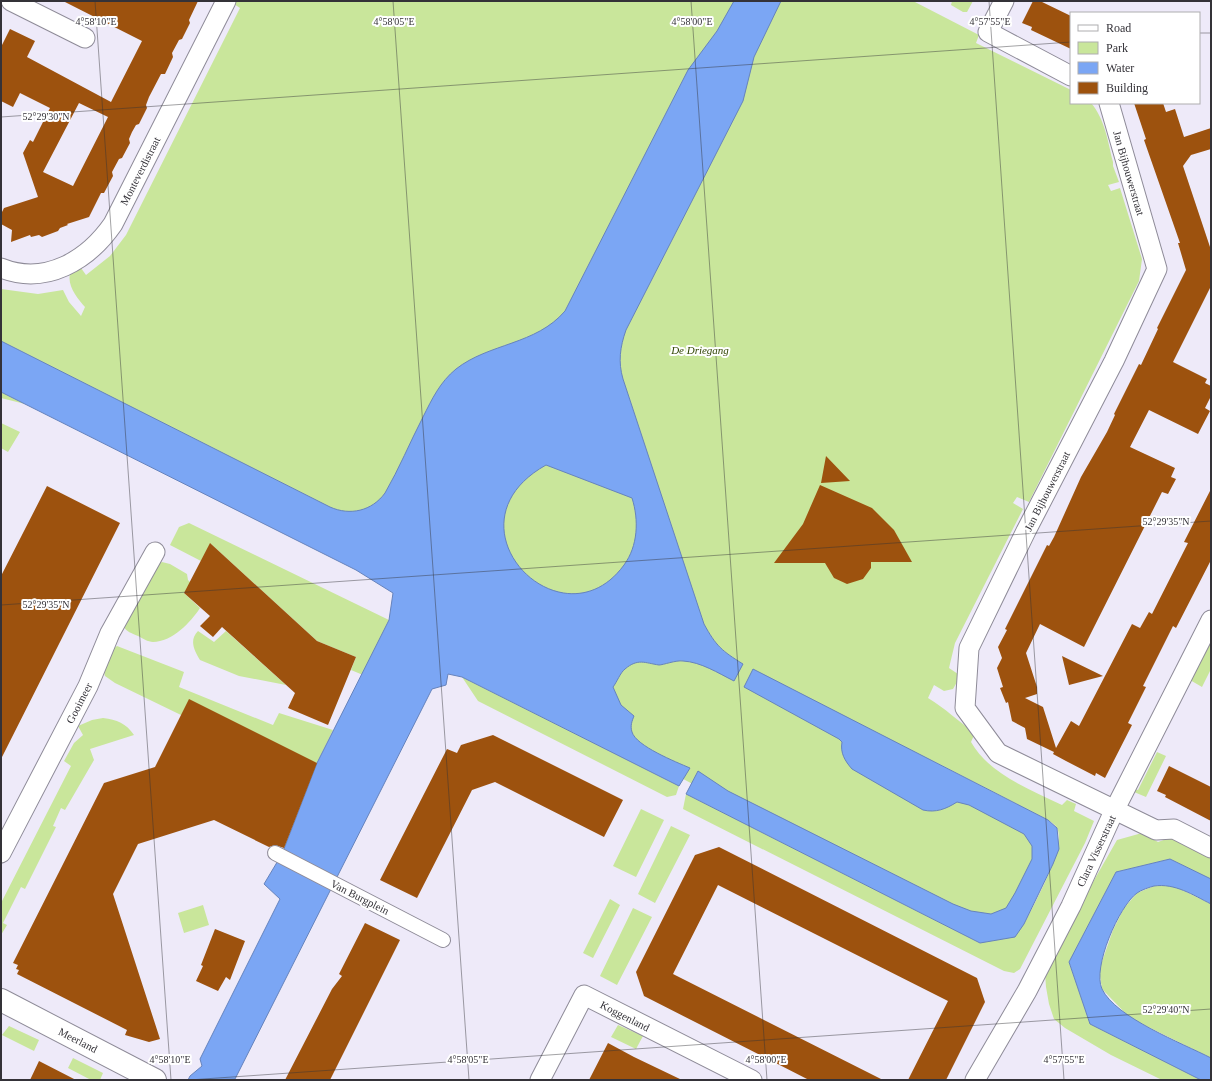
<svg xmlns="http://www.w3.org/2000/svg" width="1212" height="1081" viewBox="0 0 1212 1081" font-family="'Times New Roman',serif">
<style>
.green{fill:#c9e69b}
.water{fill:#7ba6f4;stroke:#6683bc;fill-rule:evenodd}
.building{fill:#9d520e;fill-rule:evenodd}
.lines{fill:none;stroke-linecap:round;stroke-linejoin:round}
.pedestrian-casing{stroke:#8e8b98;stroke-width:16}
.minor-casing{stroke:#8e8b98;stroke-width:21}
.tertiary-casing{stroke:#8e8b98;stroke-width:24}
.pedestrian{stroke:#fff;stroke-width:14}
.minor{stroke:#fff;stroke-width:19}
.tertiary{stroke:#fff;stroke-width:22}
.ticks{fill:none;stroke:#343238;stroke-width:1;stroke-opacity:0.45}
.labels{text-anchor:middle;stroke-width:4;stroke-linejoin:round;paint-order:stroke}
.street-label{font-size:11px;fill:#343238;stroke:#fff}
.park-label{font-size:11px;font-style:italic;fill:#304400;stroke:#fff}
.ticks-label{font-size:10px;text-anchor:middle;fill:#343238;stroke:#fff;stroke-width:4;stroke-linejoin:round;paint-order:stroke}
</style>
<rect width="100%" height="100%" fill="#eeeaf9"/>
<path class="green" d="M235,1h678l66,34 -3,8 95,47v13h20c14,16 17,39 22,59v4l6,16 -11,3 3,6 9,-3 22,71 -3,22 -110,221 -12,-5 -4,6 10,6 -68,134 -6,25 9,6 -1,8 -4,7 -9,2 -10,-6 -6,13c17,10 31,24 47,35l-4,9c18,32 58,47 91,63l5,-5 9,4 -2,7 20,10 -9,22 -65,126 -6,4 -10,-2 -321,-162 3,-15 294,149 44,-19c9,-18 43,-78 33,-96 -1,-3 -6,-6 -9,-8l-117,-60 109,66 -3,50 -32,49 -29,-2 -265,-129 -157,-85 -117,-129 -383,-212 -53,-27v-52l37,5 25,-4 6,12 12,14 4,-9c-7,-8 -18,-21 -15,-33l11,-6 5,7 24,-19 16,-21 114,-227 -6,-4z
M952,1h21l-6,11h-4l-12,-7z
M1,392l24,12 -24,-6z
M1,423l19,9 -12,20 -7,-4z
M189,523l200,97 -26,55 -12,-5 5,-13 -39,-16 -106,-97h-1l-9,17 -31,-16 9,-18z
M162,562l8,2 17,10 1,6 4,4 -8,9 16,15c-9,14 -28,34 -47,34 -5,0 -11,-4 -15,-6 -7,-3 -11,-4 -15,-10l33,-61z
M198,631l16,11 12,-11 60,54 -47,-9 -39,-16c-6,-10 -11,-20 -2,-29z
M1211,638v31l-9,18 -12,-7z
M117,646l67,26 -5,15 94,38 6,-12 54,17 -16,33 -136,-48 -66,-32 -10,-7 -2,-7 10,-20z
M462,677l217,109 -3,9 -9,2 -189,-96z
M103,718c14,2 23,5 31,17l-44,14 4,11 -29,50 -4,-2 -8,18 3,1 -31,62 -4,-2 -18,36 4,2 -6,10v-32l70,-137 -7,-5 10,-18 9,-8 -5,-9 14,-6z
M1157,752l9,4 -20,41 -12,-5 1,-3 3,1z
M641,809l23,11 -28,57 -23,-11z
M671,826l19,9 -35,68 -17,-9z
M1142,833l16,9 17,-6 36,19v24l-41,-20 -54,13 -47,90 21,62 111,56h-39l-51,-25 -46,-27 -11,-9 -5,-15 -3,-17 -1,-14 32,-63 40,-70z
M1154,886h20l37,18v154l-81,-40 -28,-29 -3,-19 14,-40 11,-22 13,-15z
M610,899l10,6 -27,53 -10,-5z
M203,905l6,20 -25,8 -6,-20z
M633,908l19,9 -35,68 -17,-9z
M618,1025l25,11 -7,13 -25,-12z
M9,1026l30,14 -5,11 -32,-16z
M73,1058l30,15 -3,7h-9l-23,-12z"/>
<path class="water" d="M734,1h47l-27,56 -11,44 -117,229c-6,17 -8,32 -3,49l81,245c12,22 18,27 39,40l-9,17c-16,-8 -33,-19 -51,-20 -7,-1 -20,4 -24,4 -14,-2 -21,-7 -34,4 -5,4 -8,13 -12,18l8,18 13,11c-2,5 -4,10 -2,16 4,14 44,30 58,36l-11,18 -217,-109 -14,-3 -2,11 -14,4 -197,390 -47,1 2,-4 12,-10 -2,-7 80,-160 -16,-15 18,-30 35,-91 72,-143 4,-27 -37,-23 -355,-178v-51l329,166c20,9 42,4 55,-14 14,-24 25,-51 38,-76 9,-18 17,-35 33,-48 33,-26 80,-24 109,-58l123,-241 29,-39zM546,465l86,33c7,22 6,48 -8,67 -62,85 -185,-40 -78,-100z
M753,669l295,151 9,8 2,21 -6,15 -29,60 -9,13 -35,6 -294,-149 12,-23 30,20 225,113 18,7 20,3 15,-6 9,-15 17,-34v-13l-8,-12 -55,-29 -12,-3c-11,7 -21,11 -34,8l-71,-41c-7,-8 -12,-16 -10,-27l-3,-3 -95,-52z
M1170,859l41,20v25c-18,-9 -36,-21 -57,-18 -4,1 -13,4 -17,7 -18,13 -45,75 -35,96 14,29 80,54 109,69v22h-10l-111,-56 -21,-62 47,-90z"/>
<path class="building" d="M63,1h135l-9,19 1,3 -8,16 -3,1 -7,13 1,4 -8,17h-4l-12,23 -3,8 1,3 -8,16 -3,1 -4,7 -3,7 1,4 -8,15 -3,1 -7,13 1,4 -9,17h-3l-12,24 -22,7 1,1 -8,3 -2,3 -16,6 -3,-2 -8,2 -1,-2 -19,7 1,-12 -11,-6v-10l3,-6 34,-11 -15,-44 7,-13 3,2 17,-34 -30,-15 -7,14 -12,-6v-54l9,-18 25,12 -8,16 84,45 31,-61zM79,103l29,14 -35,69 -30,-14z
M1033,1h7l31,15v33l-40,-19 1,-3 -10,-4z
M1134,103h29l3,9 9,-3 9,28 27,-9v21l-20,6 -8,11 28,84v36l-38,76 34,17 -2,4 6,3v10l-6,12 5,3 -12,23 -49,-24 -19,37 45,21 -4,9 5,2 -8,15 -6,-2 -78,155 -44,-23 -14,29 11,34v7l-12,4 18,9 13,41 15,-27 8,5 53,-102 8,4 9,-16 3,2 36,-71 -4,-1 27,-53v71l-35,68 -3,-2 -30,60 3,1 -18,36 4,2 -27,53 -9,-5 -1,3 -29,-15 -13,-7 1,-2 -27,-13 -2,-11 -13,-7 -4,-19 -2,1 -6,-15 3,-1 -6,-19 5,-10 -4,-11 9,-17 -2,-1 42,-84 2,1 5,-9 27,-60 26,-45 8,-17 -1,-1 25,-50 2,1 17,-36 -1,-1 29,-58 -8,-27h2l-36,-103 2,-1z
M826,456l24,25 -29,2z
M820,485l52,23 22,22 18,32h-41v6l-8,11 -16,5 -13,-6 -9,-15h-51l29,-39z
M47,486l73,37 -119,236v-183z
M210,543l107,98 39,16 -28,68 -40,-17 7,-15 -73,-66 -9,10 -13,-11 10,-10 -26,-23z
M1062,656l41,20 -34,9z
M189,699l128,64 -33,85 -9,-3 -6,2 -55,-27 -76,24 -25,50 47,145 -11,3 -24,-7 2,-5 -110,-56 2,-4 -3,-1 2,-4 -5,-2 91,-180 51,-16z
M493,735l130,65 -19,37 -109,-55 -23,8 -55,108 -37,-18 67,-131 10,4 4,-8z
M1169,766l42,21v34l-46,-24 1,-2 -9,-4z
M719,847l258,131 8,24 -39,78h-38l40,-79 -230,-116 -45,89 210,106h-74l-165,-84 -8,-24 59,-117z
M365,923l35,17 -70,140h-45l47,-91 10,-13 -3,-2z
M215,929l30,12 -15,39 -4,-3 -8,14 -22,-10 7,-15 -2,-1z
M608,1043l26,14 48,23h-93z
M39,1061l37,19h-46z"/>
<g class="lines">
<g class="pedestrian-casing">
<path id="pedestrian" d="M275,853l168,87"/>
</g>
<g class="minor-casing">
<path id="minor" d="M11,1l74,37
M1004,1l-16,31 83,44
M1109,103l48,166 -43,92 -88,170 -57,117 -4,60 33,45 158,77 18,-1 37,19
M1,268c45,18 87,-8 112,-44l113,-223
M1,853l87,-167 22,-53 45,-81
M540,1080l44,-85 168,85
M975,1080l52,-89 44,-85 43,-95 97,-191"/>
</g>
<g class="tertiary-casing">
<path id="tertiary" d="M1,1000l154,80"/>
</g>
<use href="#pedestrian" class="pedestrian"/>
<use href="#minor" class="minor"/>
<use href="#tertiary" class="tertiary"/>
</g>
<path class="ticks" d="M95,1l76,1079M393,1l76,1079M691,1l76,1079M989,1l75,1079M1199,33h12M1,117l1070,-75M1,605l1210,-84M189,1080l1022,-71"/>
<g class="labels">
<g class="street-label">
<text transform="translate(140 171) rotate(-63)" y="4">Monteverdistraat</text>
<text transform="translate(1129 173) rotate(74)" y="4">Jan Bijhouwerstraat</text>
<text transform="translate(1047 491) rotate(-63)" y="4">Jan Bijhouwerstraat</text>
<text transform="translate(79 703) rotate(-63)" y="4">Gooimeer</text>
<text transform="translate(1096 851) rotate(-65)" y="4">Clara Visserstraat</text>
<text transform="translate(360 897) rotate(27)" y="4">Van Burgplein</text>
<text transform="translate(625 1016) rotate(27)" y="4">Koggenland</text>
<text transform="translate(78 1040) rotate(27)" y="4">Meerland</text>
</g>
<g class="park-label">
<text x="700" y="354">De Driegang</text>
</g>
</g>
<g class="ticks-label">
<text x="96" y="25">4°58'10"E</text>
<text x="394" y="25">4°58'05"E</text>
<text x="692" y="25">4°58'00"E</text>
<text x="990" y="25">4°57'55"E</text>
<text x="46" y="120">52°29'30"N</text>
<text x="1166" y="525">52°29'35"N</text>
<text x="46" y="608">52°29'35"N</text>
<text x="1166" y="1013">52°29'40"N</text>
<text x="170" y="1063">4°58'10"E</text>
<text x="468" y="1063">4°58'05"E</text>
<text x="766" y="1063">4°58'00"E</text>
<text x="1064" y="1063">4°57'55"E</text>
</g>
<rect width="1212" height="1081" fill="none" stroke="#343238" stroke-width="4"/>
<rect x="1070" y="12" width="130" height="92" fill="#ffffff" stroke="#aeadaf"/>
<rect x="1078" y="25" width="20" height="6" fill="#ffffff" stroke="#aeadaf"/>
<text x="1106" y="32" font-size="12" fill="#343238">Road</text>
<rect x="1078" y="42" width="20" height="12" fill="#c9e69b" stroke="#aeadaf"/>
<text x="1106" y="52" font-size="12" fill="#343238">Park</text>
<rect x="1078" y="62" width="20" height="12" fill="#7ba6f4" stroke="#aeadaf"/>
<text x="1106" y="72" font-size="12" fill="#343238">Water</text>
<rect x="1078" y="82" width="20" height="12" fill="#9d520e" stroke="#aeadaf"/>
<text x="1106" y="92" font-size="12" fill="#343238">Building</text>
</svg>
